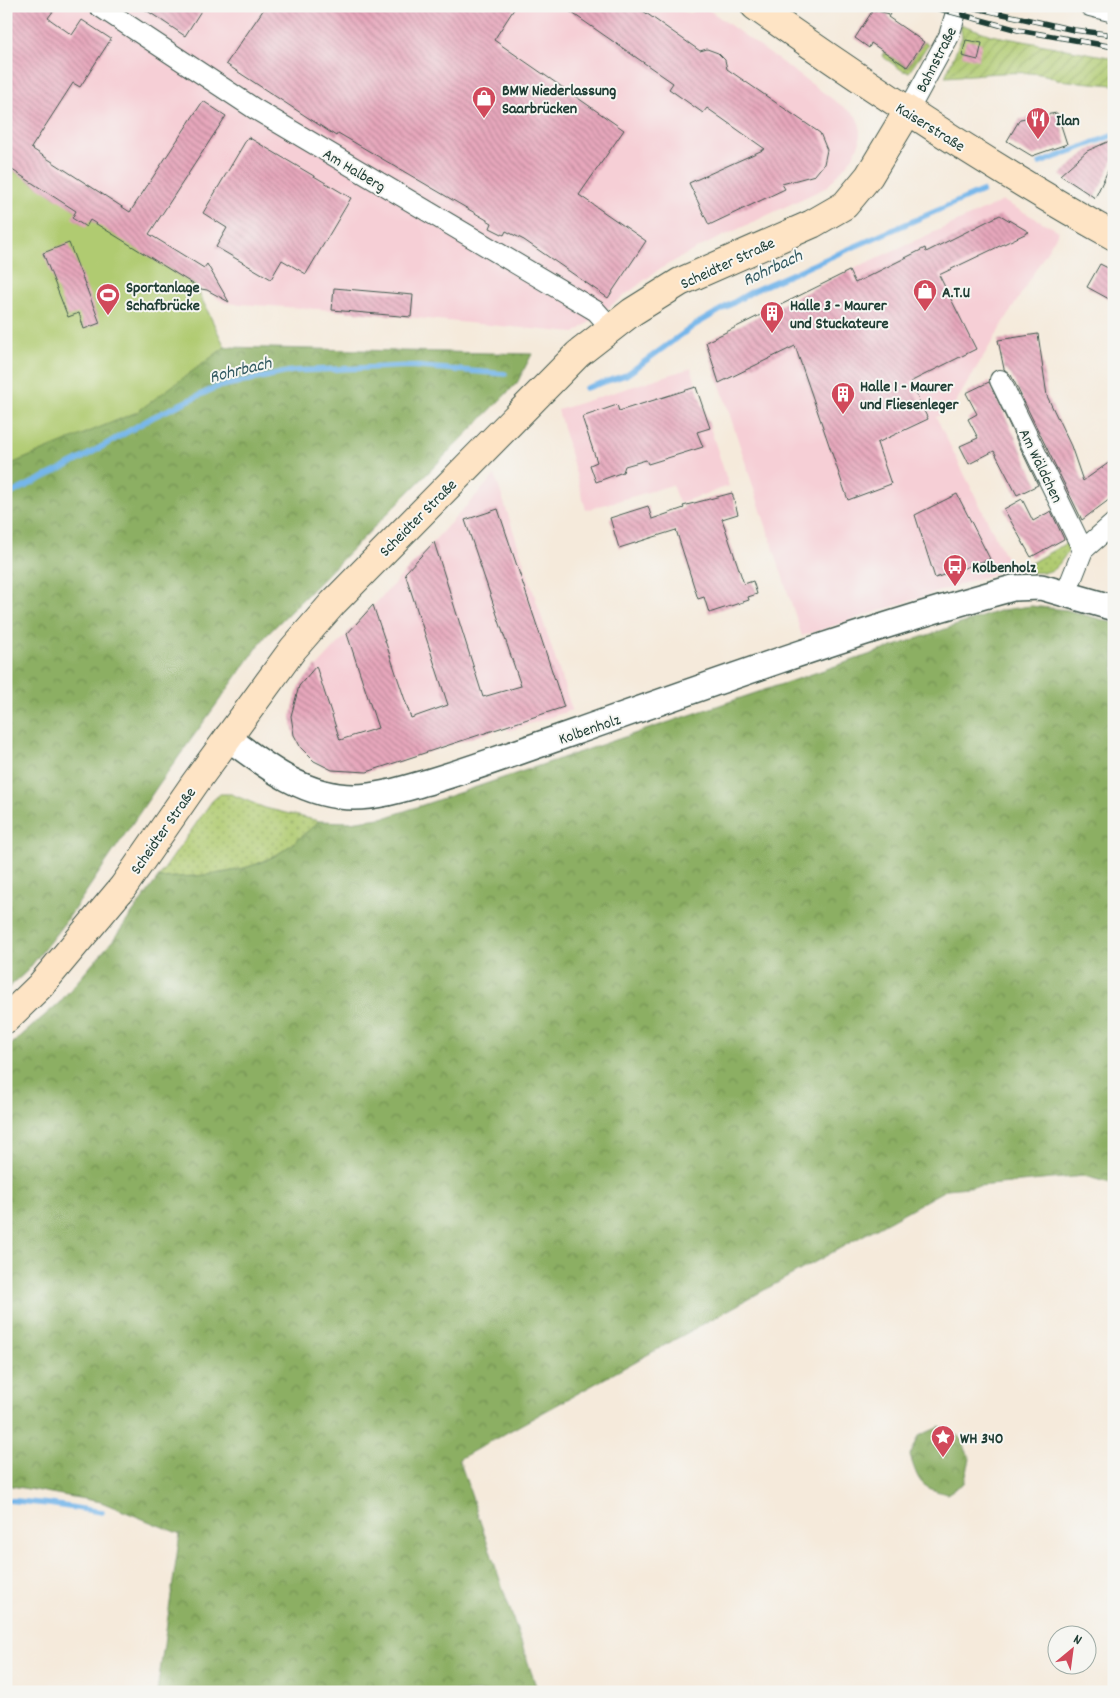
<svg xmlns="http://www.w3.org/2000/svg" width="1120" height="1698" viewBox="0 0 1120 1698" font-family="Dekko,sans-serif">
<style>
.built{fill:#f6cfd6}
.grass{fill:url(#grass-dots);stroke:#688452}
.forest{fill:url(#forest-crowns);stroke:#56764c}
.garden{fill:url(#garden-furrows);stroke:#688452}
.pitch{fill:#b0cb71;stroke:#688452}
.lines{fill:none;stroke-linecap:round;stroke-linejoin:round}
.stream{stroke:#75b6ea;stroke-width:5.5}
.building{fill:url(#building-back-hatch)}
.minor-casing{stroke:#3f574d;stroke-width:22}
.tertiary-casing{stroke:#3f574d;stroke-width:28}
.secondary-casing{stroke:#3f574d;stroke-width:30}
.minor{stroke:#fff;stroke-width:20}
.tertiary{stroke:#fff;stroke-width:25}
.secondary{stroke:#fee4c5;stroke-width:28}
.rail-casing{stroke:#1f3d34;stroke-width:5.5}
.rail{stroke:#f6f6f2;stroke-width:4;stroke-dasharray:11;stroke-linecap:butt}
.labels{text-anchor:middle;stroke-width:4;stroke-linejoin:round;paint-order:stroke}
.street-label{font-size:16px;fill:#1f3d34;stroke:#f6f6f2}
.poi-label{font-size:16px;font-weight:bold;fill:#1f3d34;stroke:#f6f6f2;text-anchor:start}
.water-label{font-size:18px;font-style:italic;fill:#345b62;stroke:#f6f6f2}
</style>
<defs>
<pattern id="grass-dots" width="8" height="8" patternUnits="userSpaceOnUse" patternTransform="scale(1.25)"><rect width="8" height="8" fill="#b0cb71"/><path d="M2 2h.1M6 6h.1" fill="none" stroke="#8fa65e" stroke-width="1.8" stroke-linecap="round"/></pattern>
<pattern id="forest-crowns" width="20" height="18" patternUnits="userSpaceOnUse" patternTransform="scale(1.25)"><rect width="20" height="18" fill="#8caf63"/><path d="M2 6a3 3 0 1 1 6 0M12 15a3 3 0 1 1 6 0" fill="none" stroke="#729052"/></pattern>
<pattern id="garden-furrows" width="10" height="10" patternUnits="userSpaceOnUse" patternTransform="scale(1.25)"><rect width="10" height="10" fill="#b0cb71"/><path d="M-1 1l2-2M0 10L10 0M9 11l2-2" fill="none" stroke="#8fa65e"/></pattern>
<pattern id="building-back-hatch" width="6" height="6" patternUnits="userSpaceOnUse" patternTransform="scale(1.25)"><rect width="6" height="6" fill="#e7a7bc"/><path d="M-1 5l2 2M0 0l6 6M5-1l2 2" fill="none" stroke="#bb899a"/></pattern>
</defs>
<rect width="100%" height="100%" fill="#f6f6f2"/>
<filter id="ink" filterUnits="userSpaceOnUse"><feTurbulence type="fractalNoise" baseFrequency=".02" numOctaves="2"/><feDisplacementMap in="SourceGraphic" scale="10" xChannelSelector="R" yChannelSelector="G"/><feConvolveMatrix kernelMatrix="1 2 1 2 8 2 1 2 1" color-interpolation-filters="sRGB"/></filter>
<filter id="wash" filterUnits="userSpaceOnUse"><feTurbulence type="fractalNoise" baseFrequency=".0096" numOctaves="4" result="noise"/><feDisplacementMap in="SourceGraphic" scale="20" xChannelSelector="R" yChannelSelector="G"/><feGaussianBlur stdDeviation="1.12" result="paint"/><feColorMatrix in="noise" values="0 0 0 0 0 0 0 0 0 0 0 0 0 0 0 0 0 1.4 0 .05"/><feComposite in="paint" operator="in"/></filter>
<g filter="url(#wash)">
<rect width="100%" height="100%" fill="#f5eadb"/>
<path class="built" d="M6,6h660l23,7 16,-6 151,109 4,10v15l-7,16 -26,30 -129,61 -40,22 -83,63 -243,-23 -107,-7 -87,-52 -132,-85z
M1003,201l56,30 -108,179 -15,7 75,151 -209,68 -96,-294 153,-76z
M691,368l38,118 -50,17 -7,-18 -86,25 -28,-100z
M495,475l77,235 -64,21 -1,-5 -140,46 -35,-2 -18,-9 -13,-13 -7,-13 -3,-18 8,-31z"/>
<path class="grass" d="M1070,541l3,5c-21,24 -13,28 -49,26l-2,-4z
M220,794h11l34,14 54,13c-11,10 -23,21 -35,29 -36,25 -84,26 -126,28l54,-77z"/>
<path class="forest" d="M225,347l307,7 -15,29 -252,254 -106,147 -90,133 -42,54 -21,19v-524l131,-54z
M1031,606l36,4 47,13v561l-30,-8 -137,13 -488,270 79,233h-381l23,-158 -79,-32 -95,-17v-436l53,-46 54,-63 45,-62c42,-2 90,-3 126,-28 12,-8 24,-19 35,-29l31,1 37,-5 615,-207z
M939,1427l21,10 10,22 -6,24 -17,11c-28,-7 -28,-12 -37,-38l9,-20z"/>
<path class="garden" d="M960,24l31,11 123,23v27l-57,-5c-17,-14 -87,-4 -112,-3l17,-40z
M924,42l4,3 -19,27 -6,-1 -21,-15 2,-4 23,15z"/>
<path class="pitch" d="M6,166l189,119 30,62 -88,65 -131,54z"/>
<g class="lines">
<path class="stream" d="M1040,163l74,-28
M586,388l40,-13 69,-50 60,-35 227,-99
M6,496l71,-35 76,-44 64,-30 75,-16 48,-2 70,-3 95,8
M6,1500l43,4 53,8"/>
</g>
<g id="blocks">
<path class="building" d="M11,6h46l-9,12 24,17 10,-15 29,19 -31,48 -7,-4 -42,65 99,64 73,-111 23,15 -77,118 55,34 3,-4 22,38 -22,-12 -6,-1 -111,-69 -4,7 -14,-9 4,-7 -70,-45v-152z
M140,6h64l-19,30z
M266,6h250l-22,34 130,90 -45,65 67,46 -38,57 -84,-58 -18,-9 -2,4 -14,-7 2,-5 -154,-90 -2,3 -110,-72z
M562,6h74l64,45 7,-2 11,4 7,7 2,9 93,64 7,17 -3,14 -9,11 -33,9 3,5 -76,36 -20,-42 76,-34 -58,-41 -4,5 -34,-24 4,-6z
M873,10l17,4 -2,3 36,25 -17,25 -36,-24 -2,5 -14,-10z
M966,40l16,3 -4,17 -16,-4z
M1057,113l10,31 -35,12 -25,-15 13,-22z
M248,137l103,61 -45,76 -24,-14 -11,19 -55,-32 11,-19 -24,-15z
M1114,139v19l-19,40 -35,-23 27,-24z
M1000,215l29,17 -90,43 37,74 -66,33 18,37 -51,24 14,41 -43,16 -53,-154 -76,37 -13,-41 143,-71 6,12 70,-35 1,4z
M69,243l31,80 -16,6 -5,-16 -11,4 -25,-64z
M1100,264l14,7v19l-5,9 -22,-12z
M334,288l79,7 -2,22 -79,-7z
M1038,334l9,62 24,50 12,35 31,-22v37l-32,24 -71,-145 -7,-6 -6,-29z
M989,382l49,103 -21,10 -23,-44 -25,13 -9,-18 18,-8 -10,-19 9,-5 -11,-21z
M696,387l14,41 -13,4 6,15 -55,17 -2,-4 -21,6 -2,6 -27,10 -6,-17 7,-3 -15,-45 35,-12 2,6z
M732,493l6,21 -16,5 22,65 9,-3 4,13 -9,3 1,3 -40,13 -5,-16 -6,2 -22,-69 -57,18 -9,-30 38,-12 4,13 32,-11 -1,-2z
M957,494l33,65 -55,19 -20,-63z
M1022,499l11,22 18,-10 13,28 -33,18 -27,-48z
M498,509l66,198 -197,65 -35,-2 -18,-9 -13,-13 -7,-13 -3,-19 8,-30 17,-20 24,74 38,-12 -31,-94 26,-29 38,113 37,-13 -43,-132 29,-31 49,155 38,-11 -56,-166z"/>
</g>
</g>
<g filter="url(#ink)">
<use href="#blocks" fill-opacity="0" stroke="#3f574d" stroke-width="1"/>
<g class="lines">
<g class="minor-casing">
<path id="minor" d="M99,6l156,103 341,202 15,17
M1090,6l24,6
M908,111l41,-75 9,-30
M1000,380l83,170
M1066,593l17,-43 31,-27"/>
</g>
<g class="tertiary-casing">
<path id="tertiary" d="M227,737c37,28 77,60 127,60 26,0 52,-9 77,-16 50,-15 98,-33 147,-50 144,-51 288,-103 435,-143l28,-1 73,21"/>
</g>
<g class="secondary-casing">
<path id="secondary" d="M755,6c116,82 235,161 359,230
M6,1019l34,-33 83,-99 72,-104 98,-134 40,-46 245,-249 54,-42 48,-30 132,-58 33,-19 24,-29 39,-65"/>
</g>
<use href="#minor" class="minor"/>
<use href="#tertiary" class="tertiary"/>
<use href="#secondary" class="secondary"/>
<g class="rail-casing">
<path id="rail" d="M929,6l89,24 96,17
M967,6l107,24 40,5"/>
</g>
<use href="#rail" class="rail"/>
</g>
</g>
<defs>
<g id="shop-pin" transform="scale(1.25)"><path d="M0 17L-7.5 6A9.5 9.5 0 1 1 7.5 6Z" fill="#d1495b" stroke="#f6f6f2"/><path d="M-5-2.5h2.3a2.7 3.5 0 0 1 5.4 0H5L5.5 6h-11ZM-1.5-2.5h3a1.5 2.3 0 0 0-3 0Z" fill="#fff"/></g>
<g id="restaurant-pin" transform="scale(1.25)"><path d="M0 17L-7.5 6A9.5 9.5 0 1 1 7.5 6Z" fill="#d1495b" stroke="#f6f6f2"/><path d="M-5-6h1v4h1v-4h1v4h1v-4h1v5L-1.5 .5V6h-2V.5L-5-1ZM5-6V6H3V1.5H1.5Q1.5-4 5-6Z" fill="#fff"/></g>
<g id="stadium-pin" transform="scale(1.25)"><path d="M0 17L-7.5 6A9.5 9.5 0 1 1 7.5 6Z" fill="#d1495b" stroke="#f6f6f2"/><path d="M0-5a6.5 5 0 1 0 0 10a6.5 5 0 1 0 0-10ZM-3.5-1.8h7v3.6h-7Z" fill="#fff"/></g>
<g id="building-pin" transform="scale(1.25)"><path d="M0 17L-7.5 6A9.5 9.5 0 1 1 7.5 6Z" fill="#d1495b" stroke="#f6f6f2"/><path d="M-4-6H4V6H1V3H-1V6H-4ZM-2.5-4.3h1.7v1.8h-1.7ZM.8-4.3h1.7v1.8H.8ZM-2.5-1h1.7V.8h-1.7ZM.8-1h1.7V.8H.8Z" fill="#fff"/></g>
<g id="bus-pin" transform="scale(1.25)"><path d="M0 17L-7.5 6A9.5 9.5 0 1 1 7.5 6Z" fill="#d1495b" stroke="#f6f6f2"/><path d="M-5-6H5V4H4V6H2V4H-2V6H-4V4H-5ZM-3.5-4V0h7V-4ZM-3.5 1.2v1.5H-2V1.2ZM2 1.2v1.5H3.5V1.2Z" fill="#fff"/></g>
<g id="sight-pin" transform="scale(1.25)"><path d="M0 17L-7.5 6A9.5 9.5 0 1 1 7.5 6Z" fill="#d1495b" stroke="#f6f6f2"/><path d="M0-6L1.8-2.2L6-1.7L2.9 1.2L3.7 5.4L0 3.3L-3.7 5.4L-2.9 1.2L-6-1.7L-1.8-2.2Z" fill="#fff"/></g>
</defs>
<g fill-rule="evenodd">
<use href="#shop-pin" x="484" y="98"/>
<use href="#restaurant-pin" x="1038" y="119"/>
<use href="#shop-pin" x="925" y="291"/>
<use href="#stadium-pin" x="108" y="295"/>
<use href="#building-pin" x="772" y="313"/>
<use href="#building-pin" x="843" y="394"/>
<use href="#bus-pin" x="955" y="566"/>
<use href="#sight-pin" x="943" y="1437"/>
</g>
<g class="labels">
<g class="street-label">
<text transform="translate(935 59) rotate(-63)" y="6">Bahnstraße</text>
<text transform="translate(931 126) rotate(32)" y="6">Kaiserstraße</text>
<text transform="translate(355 169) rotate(31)" y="6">Am Halberg</text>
<text transform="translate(727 262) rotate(-25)" y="6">Scheidter Straße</text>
<text transform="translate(1042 465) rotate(64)" y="6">Am Wäldchen</text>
<text transform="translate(417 517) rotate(-45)" y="6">Scheidter Straße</text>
<text transform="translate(589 728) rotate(-19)" y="6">Kolbenholz</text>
<text transform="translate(162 830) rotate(-55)" y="6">Scheidter Straße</text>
</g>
<g class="poi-label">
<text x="502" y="95">BMW Niederlassung<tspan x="502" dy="18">Saarbrücken</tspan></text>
<text x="1056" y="125">Ilan</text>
<text x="126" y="292">Sportanlage<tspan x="126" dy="18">Schafbrücke</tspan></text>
<text x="942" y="297">A.T.U</text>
<text x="790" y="310">Halle 3 - Maurer<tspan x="790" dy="18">und Stuckateure</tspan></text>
<text x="860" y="391">Halle 1 - Maurer<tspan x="860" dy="18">und Fliesenleger</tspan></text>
<text x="972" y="572">Kolbenholz</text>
<text x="960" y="1443">WH 340</text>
</g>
<g class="water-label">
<text transform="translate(772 267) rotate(-25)" y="6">Rohrbach</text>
<text transform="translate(240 369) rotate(-14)" y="6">Rohrbach</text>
</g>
</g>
<rect width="1120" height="1698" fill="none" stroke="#f6f6f2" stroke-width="25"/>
<g transform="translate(1072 1650) rotate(29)"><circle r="24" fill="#f6f6f2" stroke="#a0aca6"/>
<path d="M0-4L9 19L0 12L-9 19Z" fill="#d1495b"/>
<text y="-8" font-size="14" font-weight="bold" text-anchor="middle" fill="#1f3d34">N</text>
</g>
</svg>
